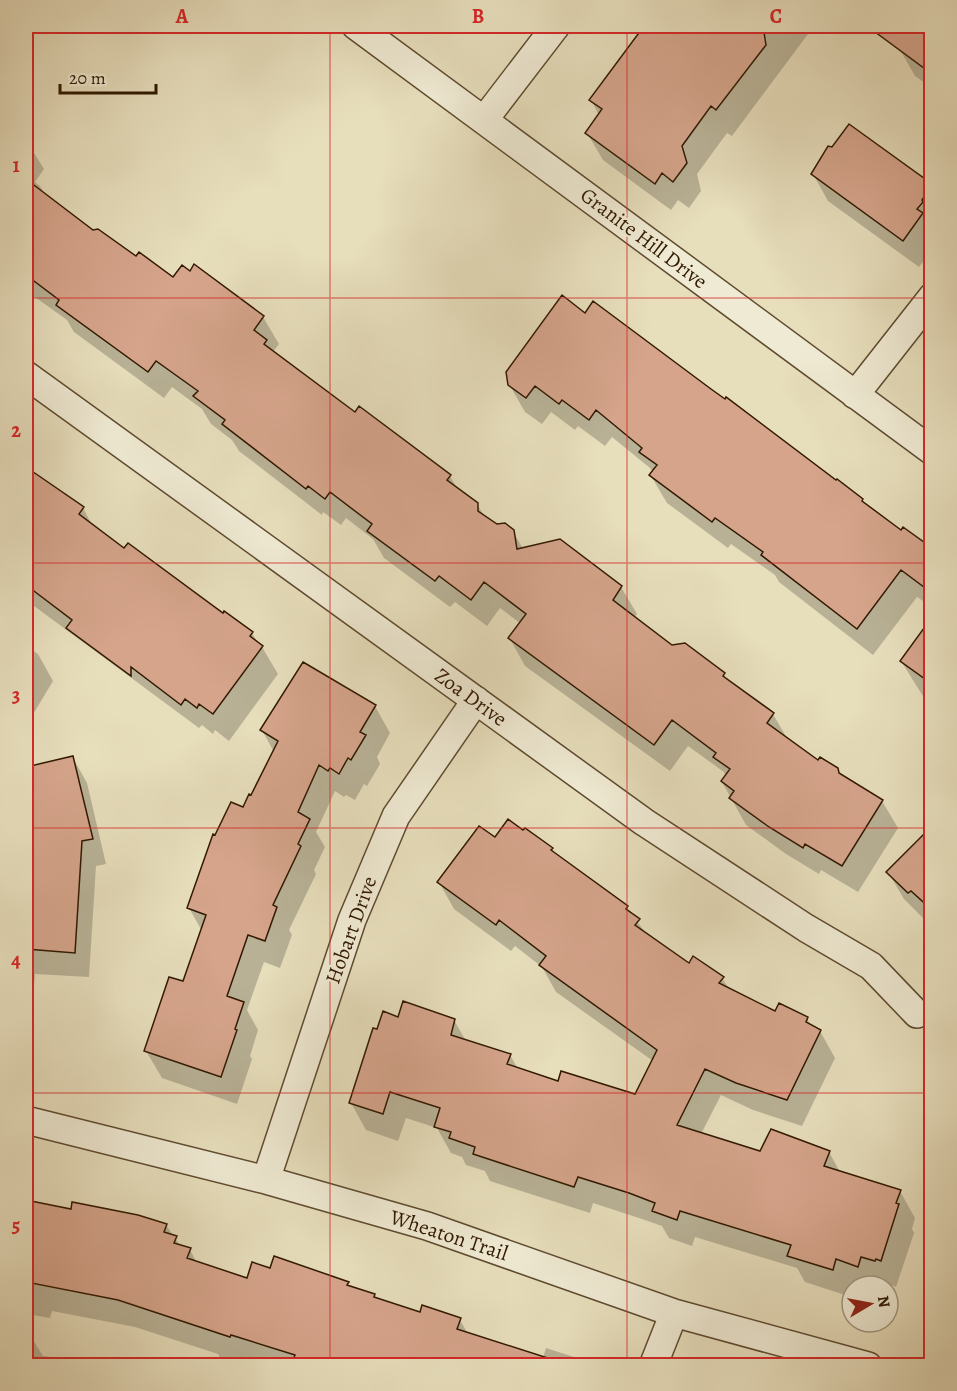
<svg xmlns="http://www.w3.org/2000/svg" width="957" height="1391" viewBox="0 0 957 1391" font-family="Alegreya,serif">
<style>
.shadow{fill:#0003}
.building{fill:#d5a48b;stroke:#311900;stroke-width:1.5}
.lines{fill:none;stroke-linecap:round;stroke-linejoin:round}
.minor-casing{stroke:#5e4a2f;stroke-width:30}
.minor{stroke:#efead3;stroke-width:27}
.grid{fill:none;stroke:#d62828;stroke-width:1.5;stroke-opacity:0.55}
.labels{text-anchor:middle;stroke-width:4.5;stroke-linejoin:round;paint-order:stroke}
.street-label{font-size:21px;fill:#311900;stroke:#efead3}
.neatline{fill:none;stroke:#d62828;stroke-width:2}
.grid-label{font-size:20px;text-anchor:middle;font-weight:bold;fill:#d62828}
</style>
<rect width="100%" height="100%" fill="#e7debc"/>
<filter id="stains"><feTurbulence type="fractalNoise" baseFrequency=".00333" numOctaves="4"/><feColorMatrix values="0 0 0 0 .2 0 0 0 0 .09 0 0 0 0 .02 0 0 0 .5 -.17"/></filter>
<radialGradient id="worn" r=".72"><stop offset=".6" stop-color="#630" stop-opacity="0"/><stop offset="1" stop-color="#630" stop-opacity=".3"/></radialGradient>
<path class="shadow" d="M646,26h168l-82,110 -5,-3 -30,41 4,17 -12,17 -11,-8 -7,10 -68,-50 -16,-27 12,-18 -8,-15z
M908,26h24v62l-17,-12 -16,-28z
M849,126l83,60v64l-13,17 -91,-66 -15,-27z
M26,140l18,29 -9,13 5,4 6,11 47,34 80,48 90,38 16,27 -6,8 82,62 95,62 8,14 19,14 7,12 13,10 16,5 10,18 98,38 16,27 -3,4 38,29 51,27 5,8 45,32 15,26 53,36 41,25 16,27 -40,64 -37,-22 -2,4 -33,-20 -40,-29 -24,-43 4,-5 -2,-5 -36,-26 -18,25 -145,-105 -15,-27 11,-15 -21,-16 -13,18 -32,-24 -5,5 -66,-49 -11,-19 -27,-21 -5,7 -18,-13 -1,3 -83,-64 -7,-11 -21,-16 -9,-15 -30,-22 -8,11 -90,-66 -7,-12 -32,-23 -4,5 -5,-4z
M507,372l355,128 4,6 35,26 31,18v57l-15,-10 -44,58 -94,-73 -4,-7 -44,-31 -3,4 -61,-45 -16,-27 2,-3 -3,-5 -38,-31 -7,9 -27,-20 -3,4 -24,-18 -9,12 -17,-12 -16,-28z
M26,468l57,40 10,19 32,23 127,83 6,10 4,4 16,27 -49,67 -14,-11 -2,4 -11,-9 -3,3 -173,-128z
M932,620v88l-1,1 -30,-48z
M26,646l12,8 15,27 -27,45z
M375,706l15,27 -13,24 3,7 -13,22 -3,-2 -9,16 -9,-5 -2,2 -9,-6 -19,41 9,15 -11,23 2,4 -27,56 3,5 -12,33 -16,-6 -17,48 11,20 -8,26 2,3 -15,45 -75,-26 -16,-27 38,-68 18,-52 -13,-23 63,-112 22,-44 -12,-22z
M73,758l14,25 19,81 -10,2 -7,111 -54,-3 -8,89h-1v-294z
M932,828v93l-5,-4 -3,2 -20,-20 -16,-27z
M495,839l57,10 3,6 72,52 20,28 42,30 33,13 8,12 46,23 31,6 5,8 8,4 15,27 -33,68 -49,-16 -32,-15 -20,39 60,18h68l11,20 60,19 15,27 -3,11 2,4 -18,54 -5,-2 -1,3 -14,-5 -1,3 -24,-1 -3,11 -43,-14 -8,-14 -102,-31 -3,9 -23,-8 -7,-12 -17,-6 -52,-17 -3,10 -100,-32 -5,-10 -19,-6 -4,-8 -11,-4 -14,-25 -31,-10 -8,23 -32,-11 -15,-27 27,-72 21,-12 55,1 12,21 44,14 8,14 41,14 76,13 18,-35 -97,-69 -14,-25 -27,-21 -4,5 -57,-42 -15,-27z
M26,1201l140,24 15,22 9,3 7,13 51,16 23,-9 77,13 2,5 24,7 2,4 45,15 39,6 8,14 75,24 3,-10 28,9 5,9h-349l-7,-3 -5,-9 -83,-27 -83,-16 -2,7 -23,-4 -1,-3z
M26,1339l7,1 10,16 37,5 2,5h-56z"/>
<path class="building" d="M644,26h119l3,19 -50,65 -5,-4 -29,40 5,17 -14,19 -11,-9 -7,11 -70,-51 17,-24 -13,-9z
M867,26h65v48z
M849,124l83,60 -10,16 1,2 -6,7 6,4 -20,28 -92,-67 17,-28 4,1z
M26,179l67,51 5,-1 38,27 3,-4 34,25 9,-12 8,6 4,-7 70,52 -10,14 13,10 -3,4 91,68 4,-6 92,69 -4,5 31,23v8l19,13 8,-1 9,7 3,19 43,-10 62,47 -9,14 59,45 13,-2 40,30 -2,3 51,37 -7,10 51,37 2,-3 18,11 1,5 44,27 -41,66 -37,-22 -2,4 -34,-21 -40,-29 5,-7 -13,-10 9,-12 -17,-12 3,-4 -44,-33 -18,25 -146,-107 18,-24 -42,-32 -13,18 -32,-24 -4,5 -68,-50 5,-7 -42,-32 -5,7 -17,-13 -2,3 -84,-65 3,-4 -32,-24 5,-5 -42,-30 -8,11 -92,-67 3,-5 -33,-25z
M562,295l23,18 8,-12 118,88 14,10 1,-2 110,83 1,-1 26,20 -1,2 39,29 2,-3 29,21v45l-31,-23 -44,59 -96,-74 2,-3 -48,-34 -3,4 -63,-47 8,-10 -18,-13 3,-4 -46,-38 -7,10 -27,-20 -3,4 -24,-18 -9,12 -18,-13 -2,-13z
M26,467l58,40 -5,7 45,34 4,-5 95,70 1,-2 29,21 -3,4 13,10 -50,68 -14,-10 -2,4 -12,-9 -4,6 -50,-38v9l-65,-48 6,-8 -46,-35z
M932,617v67l-32,-23z
M303,662l73,43 -16,27 6,3 -15,25 -3,-2 -9,16 -9,-6 -2,3 -9,-6 -21,47 12,7 -12,25 3,2 -28,59 4,2 -12,34 -17,-6 -21,61 17,6 -9,27 2,1 -16,47 -77,-26 25,-74 14,4 23,-66 -19,-7 26,-74 2,1 16,-33 12,5 6,-13 2,1 27,-54 -18,-11z
M73,756l20,83 -11,2 -7,112 -49,-4v-182z
M508,819l15,11 2,-2 28,20 -2,2 77,56 -2,3 14,10 -5,6 54,38 4,-7 31,21 -5,6 56,28 4,-8 29,14 -2,5 15,8 -34,70 -51,-17 -31,-14 -28,56 83,26 11,-22 59,22 -6,15 77,24 -5,13 3,1 -18,57 -5,-2 -1,2 -14,-4 -3,10 -22,-8 -3,11 -46,-14 4,-11 -111,-34 -3,9 -25,-9 3,-8 -26,-10 -51,-16 -4,10 -101,-33 2,-7 -26,-9 2,-6 -17,-5 6,-19 -50,-16 -7,22 -34,-11 24,-75 4,1 6,-18 15,6 5,-16 52,18 -4,16 60,19 -4,10 51,17 3,-10 74,23 22,-44 -118,-85 7,-9 -47,-36 -3,5 -59,-43 42,-56 16,11z
M932,826v84l-21,-19 -3,2 -22,-21z
M26,1200l45,9 1,-7 66,13 29,9 -3,8 13,4 -3,7 17,5 -4,10 60,20 5,-16 18,6 4,-12 75,26 -2,3 28,9 -1,3 46,15 2,-7 39,13 -4,11 97,31 -1,5h-262l4,-10 -64,-20 -1,2 -112,-37 -92,-18z"/>
<g class="lines">
<g class="minor-casing">
<path id="minor" d="M356,26l576,425
M484,120l72,-94
M26,375l618,447 162,106 65,38 46,48
M855,395l77,-98
M26,1120l240,60 161,46 247,87 194,53
M266,1180l86,-260 44,-104 80,-116
M653,1366l21,-53"/>
</g>
<use href="#minor" class="minor"/>
</g>
<path class="grid" d="M330,26v1340M627,26v1340M26,298h906M26,563h906M26,828h906M26,1093h906"/>
<g class="labels">
<g class="street-label">
<text transform="translate(644 238) rotate(37)" y="7">Granite Hill Drive</text>
<text transform="translate(471 697) rotate(36)" y="7">Zoa Drive</text>
<text transform="translate(351 930) rotate(-70)" y="7">Hobart Drive</text>
<text transform="translate(449 1235) rotate(18)" y="7">Wheaton Trail</text>
</g>
</g>
<rect width="957" height="1391" fill="none" stroke="#e7debc" stroke-width="66"/>
<g transform="translate(870 1304) rotate(80)"><circle r="28" fill="#efead3" stroke="#a3967f" stroke-width="1.5"/>
<path d="M0-4.5L10 22L0 15L-10 22Z" fill="#8f2418"/>
<text y="-9" font-size="16" font-weight="bold" text-anchor="middle" fill="#311900">N</text>
</g>
<path d="M60 84v9h96v-9" fill="none" stroke="#311900" stroke-width="3"/>
<text x="69" y="84" font-size="18" fill="#311900" stroke="#efead3" stroke-width="4.5" paint-order="stroke">20 m</text>
<rect x="33" y="33" width="891" height="1325" class="neatline"/>
<g class="grid-label">
<text x="182" y="23">A</text>
<text x="478" y="23">B</text>
<text x="776" y="23">C</text>
<text x="16" y="172">1</text>
<text x="16" y="437">2</text>
<text x="16" y="702">3</text>
<text x="16" y="967">4</text>
<text x="16" y="1232">5</text>
</g>
<rect width="100%" height="100%" filter="url(#stains)"/>
<rect width="100%" height="100%" fill="url(#worn)"/>
</svg>
